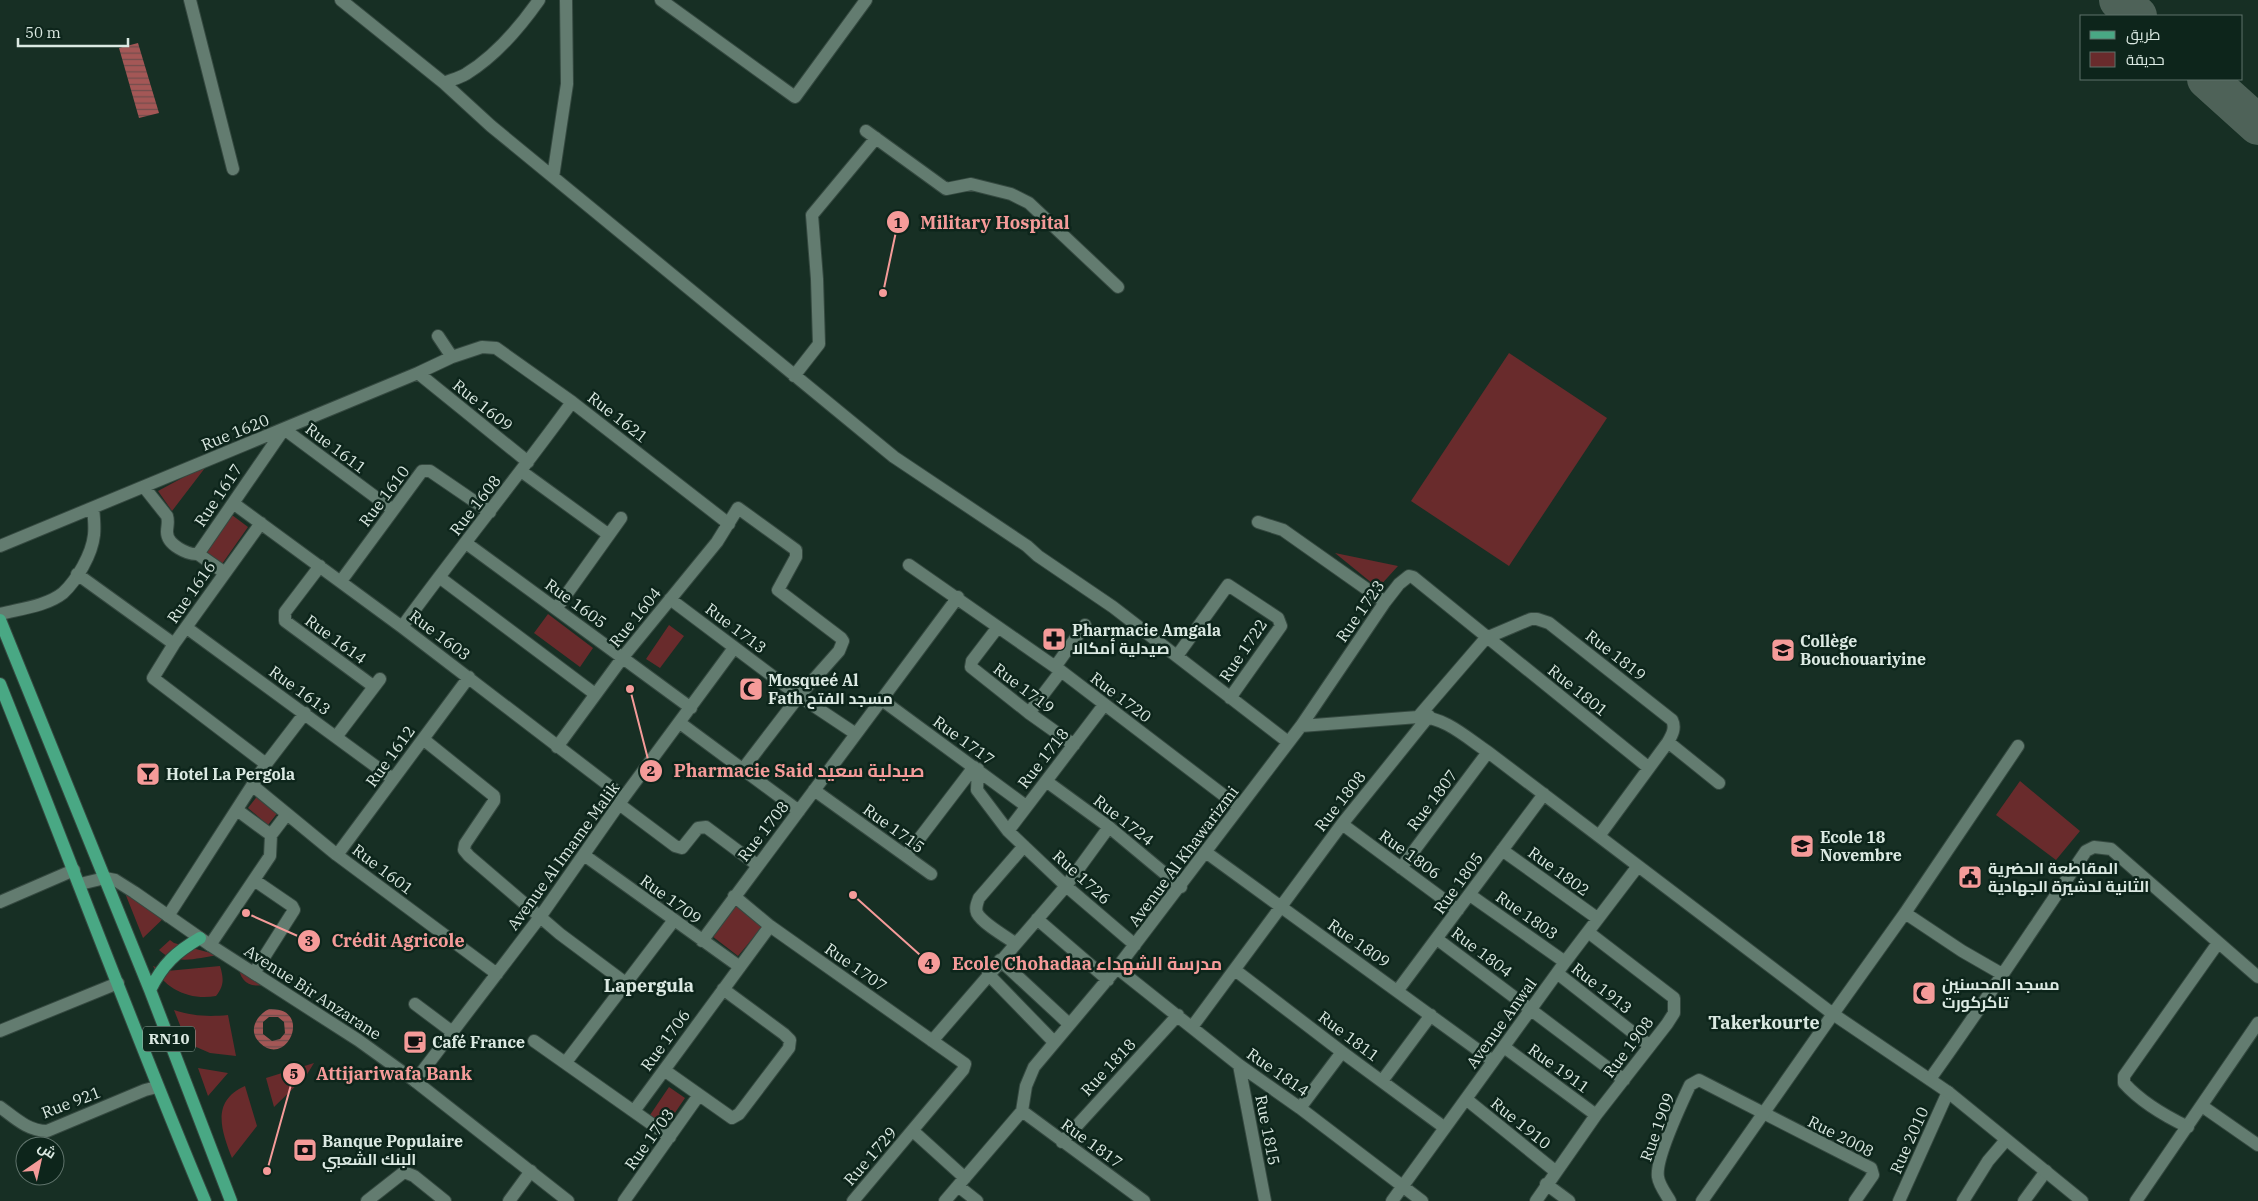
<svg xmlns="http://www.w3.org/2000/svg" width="2258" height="1201" viewBox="0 0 2258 1201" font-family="'IBM Plex Serif',Cairo,serif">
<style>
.green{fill:#692b2c}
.water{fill:url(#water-rules);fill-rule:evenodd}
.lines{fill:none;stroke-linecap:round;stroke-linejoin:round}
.taxiway{stroke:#4e6258;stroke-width:40}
.minor-casing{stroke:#354940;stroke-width:14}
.tertiary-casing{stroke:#354940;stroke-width:14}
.primary-casing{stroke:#354940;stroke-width:14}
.minor{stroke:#637c70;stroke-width:12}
.tertiary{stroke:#637c70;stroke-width:12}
.primary{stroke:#49a884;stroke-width:12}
.labels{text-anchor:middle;stroke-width:5;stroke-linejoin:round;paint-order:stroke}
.shield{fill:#0d251b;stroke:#9daea6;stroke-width:1}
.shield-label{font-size:15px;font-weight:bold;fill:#dbe9e2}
.street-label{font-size:16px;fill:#dbe9e2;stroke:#0d251b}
.poi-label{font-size:16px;font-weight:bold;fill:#dbe9e2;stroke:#0d251b;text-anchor:start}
.neighbourhood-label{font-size:18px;font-weight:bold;fill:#dbe9e2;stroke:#0d251b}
.leader{fill:none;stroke:#f59b99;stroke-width:2}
.callout-dot{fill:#f59b99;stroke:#0d251b;stroke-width:2}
.mark-label{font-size:15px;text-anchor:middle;font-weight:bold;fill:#111}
.callout-label{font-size:18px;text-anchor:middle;font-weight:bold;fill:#f59b99;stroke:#0d251b;stroke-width:5;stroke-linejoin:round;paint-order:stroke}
</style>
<defs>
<pattern id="water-rules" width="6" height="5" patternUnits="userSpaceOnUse" patternTransform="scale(1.25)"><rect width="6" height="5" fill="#a45756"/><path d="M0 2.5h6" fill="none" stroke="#734e4d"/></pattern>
</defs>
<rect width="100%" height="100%" fill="#172f24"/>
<path class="green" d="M1509,353l98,65 -98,148 -98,-65z
M208,464l-36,47 -14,-20z
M232,515l16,12 -26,37 -16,-12z
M1335,553l63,13 -20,22z
M548,614l45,34 -13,19 -46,-34z
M669,625l15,11 -24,32 -14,-9z
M2020,781l60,50 -24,29 -60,-45z
M259,794l20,17 -11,14 -20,-17z
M119,878l49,36 -25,24z
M736,906l26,21 -24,29 -26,-20z
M170,940l4,3 44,12c-21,3 -42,11 -59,-5z
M237,963l31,21c-20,5 -27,-2 -31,-21z
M153,966l14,5 53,-5c4,13 4,20 -4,30 -25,5 -52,-7 -63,-30z
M174,1010c19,6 34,7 54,5l8,41 -26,-3 -23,-10z
M314,1063l-8,13 -32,31 -8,-29z
M198,1068l30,5 -20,23z
M245,1086l12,40 -25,32c-11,-28 -21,-57 13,-72z
M669,1087l16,11 -19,28 -16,-11z"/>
<path class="water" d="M138,43l21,70 -20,5 -20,-70z
M269,1009c45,-2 18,60 -9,34 -12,-11 -5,-27 9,-34zM269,1017h9l6,5 1,11 -5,6 -8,2 -9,-7v-12z"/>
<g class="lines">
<path class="taxiway" d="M2119,0l18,16
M2207,79l51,46"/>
<g class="minor-casing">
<path id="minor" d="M190,0l43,169
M341,0l103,83 47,43 403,331 133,89 11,10 75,51 175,135
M661,0l134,97 71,-97
M444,83c7,-3 15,-5 22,-9 28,-17 54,-47 73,-74
M866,131l80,58 25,-5 40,10 18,9 89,84
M553,177l14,-93 -1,-84
M438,336l14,21
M418,373l110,89
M794,376l25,-32 -2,-65 -5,-64 64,-77
M284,429l109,81
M521,471l88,64
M144,487l23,29c2,6 0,10 0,16 0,13 21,23 31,22
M233,503l169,124 222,170
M1258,522l25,8 102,72
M261,523l-87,121 -21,34 113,86
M466,543l225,165
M0,546l418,-173 34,-16 30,-10 14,1 76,54 157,122
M198,554l86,-125
M198,554l27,19
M909,565l152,106 178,136
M320,566l-35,46v9l88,65
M77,574l97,70
M439,577l156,117
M341,581l81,-110h8l60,41
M670,599l129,97 57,38
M556,609l65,-91
M0,614c19,-5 47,-8 63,-21 14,-13 29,-39 31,-58 1,-9 0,-18 -1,-27
M402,627c55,-76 115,-149 170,-225
M998,627l-26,34 -1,6 58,46 45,32
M187,628l206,151
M1177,656l51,-71 50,33 3,8 -51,72
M1055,667l30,-42
M882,700l144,106
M1029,713l32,-42
M1418,717l68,-79 45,-19h6l12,4 123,97c4,8 0,15 -4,22l-69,94
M680,723l119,88
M1301,726l84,-124 14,-18 10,-8 4,1 236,191
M336,737l44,-58
M423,739l71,57v5l-29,43 -1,6 5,6 91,78 67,50
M1668,742l51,41
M557,747l66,-90 94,-115 21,-34 58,42v7l-18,33 63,48 2,3 -4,10 -40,45 -56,73
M978,769l-1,21 31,41 58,55 69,59
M1046,781l63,46 72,60
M253,786l84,69 160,119
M814,790l117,84
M619,804l56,42 7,2 16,-20 8,-1 51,38
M1342,824l116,86
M1008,831l96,-126
M271,835l16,-21
M1502,850l95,68
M1207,853l286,208
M337,855l132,-178
M584,855l156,112
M906,856l68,-89
M1401,868l87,-116
M1470,895l95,67
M734,896l36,30 195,138 -2,6 -110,131
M0,902l74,-32
M1905,913l57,38 40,23
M168,916l98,-152 39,-51
M1037,919l71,61
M1437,939l187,141
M702,941l256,-344
M1015,943c-9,-6 -33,-20 -38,-30 -2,-5 0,-10 2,-15l45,-52
M210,945l60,-89 1,-21 -34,-25
M1000,960l69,64
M1117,968l122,97 61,43 122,93
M1235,970l107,82 103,76
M254,973l40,-63 -2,-4 -38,-26
M1557,973l93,73
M988,974l66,68
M1398,990l146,-196
M415,1004l36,27
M1192,1027l150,-203 87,-108
M0,1031l118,-48
M534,1041l136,96
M932,1041l134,-155 43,-59
M1504,1047l92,68
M566,1062l108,-142
M1239,1065l26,136
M664,1070l68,48 7,-4 50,-66 1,-8 -6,-6 -61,-45
M1930,1079c54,-75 104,-152 156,-228l8,-4 17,2 147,128
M415,1081l125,-164 84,-120 110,-149
M1382,1081l49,-66
M1466,1099l89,72
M2202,1106l56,39
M0,1107c15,11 28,24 47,24l98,-41 12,-3
M1300,1108l42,-56
M634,1111l136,-185
M1022,1111l122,90
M2188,1127c-23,-11 -47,-25 -64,-44v-7l94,-133
M913,1131l52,47
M1062,1142l116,-127
M1546,1184l23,17
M958,1186l19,15
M367,1201l37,-29 10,4 31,25
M509,1201l22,-30
M624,1201l75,-106
M945,1201l77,-90 4,-25 8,-19 83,-99 184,-242 117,-9c26,-1 49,21 70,35l345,262 72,-101 113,-167
M1392,1201l173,-239 73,-96
M1536,1201l60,-86 71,-91 7,-11v-15l-86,-66
M1670,1201c-4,-7 -11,-16 -12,-24 -3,-17 24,-75 32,-92l9,-5 172,88 2,7 -18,26
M1899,1201l49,-109
M1963,1201l25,-40 18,-21
M2024,1201l22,-30
M2136,1201l122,-178"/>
</g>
<g class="tertiary-casing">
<path id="tertiary" d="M80,884l25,-6 10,2 19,12 76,53 148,95 57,41 153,120
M1702,1201l131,-187 115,78 134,109"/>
</g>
<g class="primary-casing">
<path id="primary" d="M0,620l150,370 81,211
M0,684c69,172 133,346 205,517
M150,990c13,-26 26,-38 50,-52"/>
</g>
<use href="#minor" class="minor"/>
<use href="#tertiary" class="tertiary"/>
<use href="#primary" class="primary"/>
</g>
<defs>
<g id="pharmacy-square" transform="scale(1.25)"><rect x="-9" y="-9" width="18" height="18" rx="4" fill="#f59b99" stroke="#0d251b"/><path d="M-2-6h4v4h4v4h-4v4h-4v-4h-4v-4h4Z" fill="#111"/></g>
<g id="school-square" transform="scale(1.25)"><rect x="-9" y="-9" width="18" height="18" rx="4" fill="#f59b99" stroke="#0d251b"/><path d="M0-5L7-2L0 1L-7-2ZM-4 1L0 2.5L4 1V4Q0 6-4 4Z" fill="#111"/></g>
<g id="mosque-square" transform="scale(1.25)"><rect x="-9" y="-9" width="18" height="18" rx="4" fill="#f59b99" stroke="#0d251b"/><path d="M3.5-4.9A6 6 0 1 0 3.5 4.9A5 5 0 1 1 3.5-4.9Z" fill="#111"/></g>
<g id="bar-square" transform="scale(1.25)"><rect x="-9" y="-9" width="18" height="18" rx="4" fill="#f59b99" stroke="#0d251b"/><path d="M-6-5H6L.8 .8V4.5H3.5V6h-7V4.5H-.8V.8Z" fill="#111"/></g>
<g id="civic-square" transform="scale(1.25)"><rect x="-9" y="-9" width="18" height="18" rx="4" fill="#f59b99" stroke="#0d251b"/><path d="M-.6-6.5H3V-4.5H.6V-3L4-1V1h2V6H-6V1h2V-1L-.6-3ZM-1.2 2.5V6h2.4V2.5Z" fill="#111"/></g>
<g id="cafe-square" transform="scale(1.25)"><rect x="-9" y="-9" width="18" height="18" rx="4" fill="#f59b99" stroke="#0d251b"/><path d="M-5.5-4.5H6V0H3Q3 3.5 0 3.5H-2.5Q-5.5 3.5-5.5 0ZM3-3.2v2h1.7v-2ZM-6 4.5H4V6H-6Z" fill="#111"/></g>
<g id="bank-square" transform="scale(1.25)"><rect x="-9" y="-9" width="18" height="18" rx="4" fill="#f59b99" stroke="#0d251b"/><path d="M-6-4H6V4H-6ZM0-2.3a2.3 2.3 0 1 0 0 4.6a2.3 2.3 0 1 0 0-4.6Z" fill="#111"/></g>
</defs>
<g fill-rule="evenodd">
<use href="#pharmacy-square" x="1054" y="639"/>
<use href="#school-square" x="1783" y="650"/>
<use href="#mosque-square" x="751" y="689"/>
<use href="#bar-square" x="148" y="774"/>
<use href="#school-square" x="1802" y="846"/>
<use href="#civic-square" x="1970" y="877"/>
<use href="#mosque-square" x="1924" y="993"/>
<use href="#cafe-square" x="415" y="1042"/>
<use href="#bank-square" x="305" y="1150"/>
</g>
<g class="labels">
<rect class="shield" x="143" y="1026.5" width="52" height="25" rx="4"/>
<g class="shield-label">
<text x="169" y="1044">RN10</text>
</g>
<g class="street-label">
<text transform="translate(483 405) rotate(39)" y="6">Rue 1609</text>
<text transform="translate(618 417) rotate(38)" y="6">Rue 1621</text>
<text transform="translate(235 432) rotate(-22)" y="6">Rue 1620</text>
<text transform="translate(336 448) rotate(37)" y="6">Rue 1611</text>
<text transform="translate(218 495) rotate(-56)" y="6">Rue 1617</text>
<text transform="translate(384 496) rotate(-53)" y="6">Rue 1610</text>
<text transform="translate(475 505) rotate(-52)" y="6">Rue 1608</text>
<text transform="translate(191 592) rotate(-55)" y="6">Rue 1616</text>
<text transform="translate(576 603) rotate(36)" y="6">Rue 1605</text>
<text transform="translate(1360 611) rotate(-55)" y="6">Rue 1723</text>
<text transform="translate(635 617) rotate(-51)" y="6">Rue 1604</text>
<text transform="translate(736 628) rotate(37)" y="6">Rue 1713</text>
<text transform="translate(440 635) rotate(37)" y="6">Rue 1603</text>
<text transform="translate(336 639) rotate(36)" y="6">Rue 1614</text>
<text transform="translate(1243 650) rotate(-56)" y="6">Rue 1722</text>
<text transform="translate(1616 655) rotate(38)" y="6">Rue 1819</text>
<text transform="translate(1024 688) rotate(37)" y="6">Rue 1719</text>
<text transform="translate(300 690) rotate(36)" y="6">Rue 1613</text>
<text transform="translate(1578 690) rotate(39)" y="6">Rue 1801</text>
<text transform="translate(1121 697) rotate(37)" y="6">Rue 1720</text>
<text transform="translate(964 740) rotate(36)" y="6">Rue 1717</text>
<text transform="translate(390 756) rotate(-54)" y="6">Rue 1612</text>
<text transform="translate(1043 758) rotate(-52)" y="6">Rue 1718</text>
<text transform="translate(1432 800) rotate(-53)" y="6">Rue 1807</text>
<text transform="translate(1340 801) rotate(-52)" y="6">Rue 1808</text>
<text transform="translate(1124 820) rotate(38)" y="6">Rue 1724</text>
<text transform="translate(894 828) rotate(36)" y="6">Rue 1715</text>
<text transform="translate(763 831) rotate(-52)" y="6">Rue 1708</text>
<text transform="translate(1410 854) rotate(36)" y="6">Rue 1806</text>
<text transform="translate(563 856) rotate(-54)" y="6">Avenue Al Imame Malik</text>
<text transform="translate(1183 856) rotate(-53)" y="6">Avenue Al Khawarizmi</text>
<text transform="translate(383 869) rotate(37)" y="6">Rue 1601</text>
<text transform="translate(1559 871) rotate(36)" y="6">Rue 1802</text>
<text transform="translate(1082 877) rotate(42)" y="6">Rue 1726</text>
<text transform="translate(1458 883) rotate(-54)" y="6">Rue 1805</text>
<text transform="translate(671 899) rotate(36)" y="6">Rue 1709</text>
<text transform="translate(1527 915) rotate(35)" y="6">Rue 1803</text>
<text transform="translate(1359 943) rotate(35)" y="6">Rue 1809</text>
<text transform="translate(1482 952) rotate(37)" y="6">Rue 1804</text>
<text transform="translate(856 967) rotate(35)" y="6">Rue 1707</text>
<text transform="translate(1602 988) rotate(38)" y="6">Rue 1913</text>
<text transform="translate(313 992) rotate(33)" y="6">Avenue Bir Anzarane</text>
<text transform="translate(1501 1023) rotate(-54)" y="6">Avenue Anwal</text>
<text transform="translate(1349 1036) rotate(37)" y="6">Rue 1811</text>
<text transform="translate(665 1040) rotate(-54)" y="6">Rue 1706</text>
<text transform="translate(1628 1047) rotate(-53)" y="6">Rue 1908</text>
<text transform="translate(1108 1067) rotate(-47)" y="6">Rue 1818</text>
<text transform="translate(1559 1068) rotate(36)" y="6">Rue 1911</text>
<text transform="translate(1278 1072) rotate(35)" y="6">Rue 1814</text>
<text transform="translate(71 1102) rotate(-21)" y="6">Rue 921</text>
<text transform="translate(1521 1123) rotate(39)" y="6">Rue 1910</text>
<text transform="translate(1657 1127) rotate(-70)" y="6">Rue 1909</text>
<text transform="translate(1268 1130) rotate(79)" y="6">Rue 1815</text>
<text transform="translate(1841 1136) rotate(27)" y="6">Rue 2008</text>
<text transform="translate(649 1139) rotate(-54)" y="6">Rue 1703</text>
<text transform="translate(1909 1140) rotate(-66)" y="6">Rue 2010</text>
<text transform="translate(1092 1143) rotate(36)" y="6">Rue 1817</text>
<text transform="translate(870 1156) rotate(-49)" y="6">Rue 1729</text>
</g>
<g class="poi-label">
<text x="1072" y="636">Pharmacie Amgala<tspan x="1072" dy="18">صيدلية أمكالا</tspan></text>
<text x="1800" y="647">Collège<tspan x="1800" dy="18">Bouchouariyine</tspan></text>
<text x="768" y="686">Mosqueé Al<tspan x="768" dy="18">Fath مسجد الفتح</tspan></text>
<text x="166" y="780">Hotel La Pergola</text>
<text x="1820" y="843">Ecole 18<tspan x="1820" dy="18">Novembre</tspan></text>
<text x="1988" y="874">المقاطعة الحضرية<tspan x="1988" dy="18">الثانية لدشيرة الجهادية</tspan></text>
<text x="1942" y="990">مسجد المحسنين<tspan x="1942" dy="18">تاكركورت</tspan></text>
<text x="432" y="1048">Café France</text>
<text x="322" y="1147">Banque Populaire<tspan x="322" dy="18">البنك الشعبي</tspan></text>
</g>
<g class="neighbourhood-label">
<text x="649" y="992">Lapergula</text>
<text x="1764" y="1029">Takerkourte</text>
</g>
</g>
<path class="leader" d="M883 293L898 222M630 689L651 771M246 913L309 941M853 895L929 963M267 1171L294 1074"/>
<g class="callout-dot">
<circle cx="883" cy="293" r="5"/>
<circle cx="630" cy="689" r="5"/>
<circle cx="246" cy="913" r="5"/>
<circle cx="853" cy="895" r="5"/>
<circle cx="267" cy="1171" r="5"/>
<circle cx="898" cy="222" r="12"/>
<circle cx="651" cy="771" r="12"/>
<circle cx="309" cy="941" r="12"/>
<circle cx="929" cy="963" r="12"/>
<circle cx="294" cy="1074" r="12"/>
</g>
<g class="mark-label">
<text x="898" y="228">1</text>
<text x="651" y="776">2</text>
<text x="309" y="946">3</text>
<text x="929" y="969">4</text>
<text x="294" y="1079">5</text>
</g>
<g class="callout-label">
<text x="995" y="229">Military Hospital</text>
<text x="799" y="777">Pharmacie Said صيدلية سعيد</text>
<text x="398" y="947">Crédit Agricole</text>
<text x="1087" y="970">Ecole Chohadaa مدرسة الشهداء</text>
<text x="394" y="1080">Attijariwafa Bank</text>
</g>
<rect x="2080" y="15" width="162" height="65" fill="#0d251b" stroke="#5f736b"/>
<rect x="2090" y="31" width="25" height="8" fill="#49a884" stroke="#5f736b"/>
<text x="2126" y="40" font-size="15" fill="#dbe9e2">طريق</text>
<rect x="2090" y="52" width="25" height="15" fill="#692b2c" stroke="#5f736b"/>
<text x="2126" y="65" font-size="15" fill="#dbe9e2">حديقة</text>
<g transform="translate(40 1161) rotate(34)"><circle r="24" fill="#0d251b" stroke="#5f736b"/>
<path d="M0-4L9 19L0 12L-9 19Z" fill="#f59b99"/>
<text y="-8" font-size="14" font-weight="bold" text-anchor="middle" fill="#dbe9e2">ش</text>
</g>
<path d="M18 38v8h110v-8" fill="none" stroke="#dbe9e2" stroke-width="2.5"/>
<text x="25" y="38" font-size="15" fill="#dbe9e2" stroke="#0d251b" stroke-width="4" paint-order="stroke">50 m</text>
</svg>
